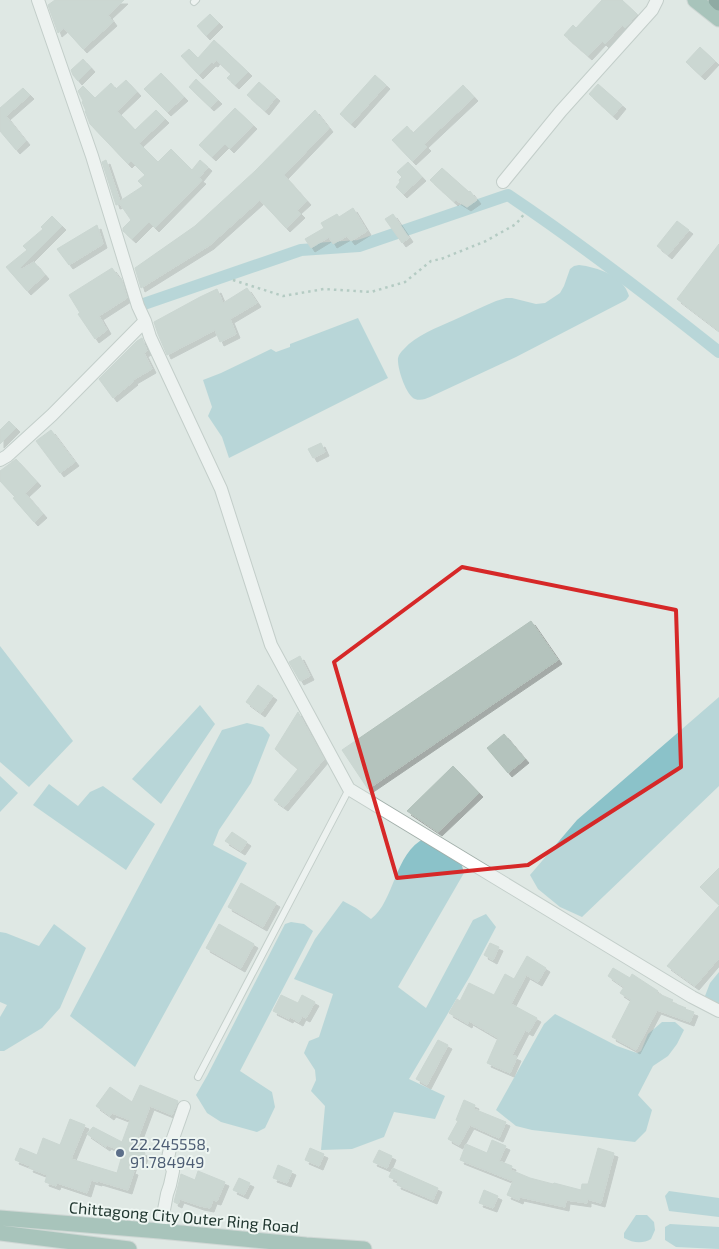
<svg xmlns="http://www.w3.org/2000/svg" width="719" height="1249" viewBox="0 0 719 1249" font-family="'Exo 2',sans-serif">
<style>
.water{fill:#8bc2c9}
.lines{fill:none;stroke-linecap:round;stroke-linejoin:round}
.canal{stroke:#8bc2c9;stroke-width:12}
.building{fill:#b4c3bd;stroke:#b2c1ba;filter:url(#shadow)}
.lane-casing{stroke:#a2afaa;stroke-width:8}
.street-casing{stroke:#a2afaa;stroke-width:14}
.primary-casing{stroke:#bcc3c1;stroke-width:17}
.highway-casing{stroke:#bcc3c1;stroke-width:17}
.path{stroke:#82a99b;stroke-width:2.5;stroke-dasharray:2.5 4;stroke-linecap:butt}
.lane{stroke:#fff;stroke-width:6}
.street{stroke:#fff;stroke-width:12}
.primary{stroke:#679a8b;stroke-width:15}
.highway{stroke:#306054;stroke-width:15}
.marked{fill:none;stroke:#d62828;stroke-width:4;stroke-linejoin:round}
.service-dot{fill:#5c6f8a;stroke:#eef6f2;stroke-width:2}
.labels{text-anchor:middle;stroke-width:4;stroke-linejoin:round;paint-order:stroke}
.service-label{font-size:16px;fill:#4e5e75;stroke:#eef6f2;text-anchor:start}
.street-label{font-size:16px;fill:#213730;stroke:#eef6f2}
</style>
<defs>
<filter id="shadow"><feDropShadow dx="4" dy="4" stdDeviation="0" flood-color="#0004"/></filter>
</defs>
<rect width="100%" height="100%" fill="#dfe8e4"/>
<path class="water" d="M579,265c18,2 45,11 50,31l-3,4 -110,57 -86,40c-5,2 -9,4 -15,2 -9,-4 -18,-31 -17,-41 1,-4 3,-6 6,-9 11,-13 34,-22 50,-29 14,-6 27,-13 42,-19l10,-3h6l24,6 9,-1 15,-10 4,-7 6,-17 4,-3z
M358,318l30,60 -159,80 -7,-21 -14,-21 4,-9 -9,-27 18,-7 50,-24 5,3 14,-5v-3z
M0,646l73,95 -44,46 -29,-25z
M719,697v89l-137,131 -22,-10 -22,-18 -8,-14 47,-55z
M200,705l15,19 -54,80 -29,-25z
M247,723l16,4 7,8 -19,48 -32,47 -6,15 34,18 -112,204 -65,-51 152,-286z
M0,776l18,17 -18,19z
M49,784l29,22 12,-14 13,-6 52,38 -29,46 -93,-65z
M425,838l36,24 3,11 -66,114 28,21 47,-88 13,-6 10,13 -26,49 -61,103 36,17 -10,23 -41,-7 -10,25 -32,12 -31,1 4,-44 -14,-15 5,-11 -1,-10 -11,-17 5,-12 10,-4 14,-43 -39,-15 21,-40 28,-38 13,7 15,11c24,-18 23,-66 54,-81z
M291,922l13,2 9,7 -73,140 32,21 3,15 -10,21 -8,4 -36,-10 -14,-9 -11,-18 11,-19 78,-152z
M54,924l32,24 -26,60 -18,20 -38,23h-4v-34l7,-12 -7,-3v-70l6,1 33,13z
M719,972v32l-14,-8 5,-13z
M555,1014l62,32 20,7 4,-2 7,-17 14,-12h13l9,8 -7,14 -9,12 -15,10 -15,29 14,15 -6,21 -11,11 -103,-12 -16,-4 -20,-16 48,-86z
M669,1191l50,7v19l-50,-6 -4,-15z
M636,1215h11l7,7 1,8 -4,9c-8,5 -18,4 -27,-1v-5z
M670,1224l49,3v22l-43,-2 -11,-7v-13z"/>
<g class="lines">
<path class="canal" d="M138,306l163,-56 58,-4 149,-51c73,49 142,102 211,157"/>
</g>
<path class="building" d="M55,0h69l-16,15 5,7 -30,27 -19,-21 -6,5 -10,-28z
M602,0h20l15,14 -12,14 -3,-3 -17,19 -3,-3 -14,15 -24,-21 9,-10 3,3z
M210,14l9,9 -13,13 -9,-10z
M214,40l34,32 -13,13 -8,-7 4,-4 -15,-14 -2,3 -2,-1 -13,13 -18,-19 8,-7 9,9z
M700,47l15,14 -14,15 -15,-14z
M83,59l8,9 -13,13 -5,-6 -2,-5z
M161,73l23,24 -17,15 -23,-23z
M375,75l11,10 -35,39 -11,-10z
M196,79l22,21 -8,7 -21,-20z
M126,80l11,12 -20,19 18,19 21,-20 9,9 -26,24 19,19 13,-13 21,21 8,-10 8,7 -9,11 3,2 -47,48 -6,-6 -17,17 -9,-8v-3l8,-8 -11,-16 -4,1 -14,-43 4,-2 14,41 23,-15 -5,-5 7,-6 -14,-14 -3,3 -38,-40 -5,-13h1l-4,-9 1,-1 -5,-10 5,-5 12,12 16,-15 5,6z
M259,82l17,15 -11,14 -18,-16z
M598,84l24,21 -9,11 -24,-22z
M463,85l11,12 -50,47 3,3 -15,14 -20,-21 15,-14 6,7z
M23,88l7,7 -24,21 20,25 -10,9 -16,-19v-23z
M235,108l18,17 -23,24 -5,-5 -13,13 -13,-12z
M315,110l14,18 -45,47 23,26 -10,9 4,4 -15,14 -26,-28 -50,45 -69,43 -6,-20 60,-42 60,-55z
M408,162l14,15 -19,17 -7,-7 4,-5 -1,-2 3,-3 -5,-5z
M442,168l27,24 1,-1 7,9 -10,7 -11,-7 -2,2 -24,-22z
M353,208l14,23 -16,10 -4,-5 -14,8 -4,-7 -18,11 -6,-9 19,-11 -3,-5 16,-9 2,3z
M393,214l16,24 -7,5 -17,-24z
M52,216l10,10 -42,42 2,1 12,-7 11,13 -18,16 -21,-24 21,-17 -4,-4 20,-17 -2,-2z
M677,221l12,9 -21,25 -11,-9z
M97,225l6,19 -34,21 -12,-16z
M719,244v87l-42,-32z
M112,268l8,11 1,-1 6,20 -28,18 8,14 -12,9 -17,-25 2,-1 -11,-18z
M247,288l10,15 -27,16 6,15 -16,8 -5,-12 -48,25 -9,-21 -4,-12 46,-25 17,-8 6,14z
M142,338l5,13 -3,2 8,16 -19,11 1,1 -21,17 -14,-19 38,-38z
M9,421l7,7 -16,16v-14z
M51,430l24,32 -15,11 -24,-32z
M321,443l4,9 -12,6 -5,-9z
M16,459l21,23 -12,11 18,21 -9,8 -21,-24 2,-1 -15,-16v-10z
M531,621l27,39 -190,129 -26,-39z
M300,656l10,20 -10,5 -11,-19z
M258,685l15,11 -12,17 -15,-11z
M298,712l26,47 -40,48 -10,-7 24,-31 -23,-20z
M504,734l21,25 -17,14 -21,-25z
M453,766l26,27 -41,39 -31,-21z
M232,832l15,10 -6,9 -16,-10z
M719,868v37l-19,-18z
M241,883l35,20 -13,24 -35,-20z
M719,906v52l-24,28 -28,-20z
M219,924l35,20 -13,24 -35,-20z
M490,943l9,4 -6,13 -9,-5z
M527,956l19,12 -8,14 -12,-7 -15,29 26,14 -8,14 -4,-2 -13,25 5,2 -7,16 -23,-10 11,-25 -29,-17 -1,3 -19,-11 8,-14 3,2 9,-18 25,12 11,-21 9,5z
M613,968l17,10 2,-4 26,17 -1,2 16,7 -2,2 15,6 -1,1 9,3 -4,10 -33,-12 -21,40 -24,-13 19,-37 -11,-7 4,-6 -16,-11z
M281,995l17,8 4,-8 13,7 -9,16 -4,-2 -3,6 -9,-5 -1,2 -16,-8z
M438,1040l10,5 -21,40 -11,-6z
M140,1085l38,16 -6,14 -22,-9 -15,40 3,1 -1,2 8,4 -3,8 -7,-3 -4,12 3,1 -6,19 -30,-9v1l-7,-2 -4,13 -30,-10 -1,3 -11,-4 2,-7 -18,-7 1,-2 -15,-6 5,-12 17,7 6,-17 17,7 10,-26 15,6 -14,34 46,14 6,-21 -16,-7 -1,2 -19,-13 6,-7 29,15 8,-22 -18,-7 -2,3 -14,-10 14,-19 22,15z
M464,1100l11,5 -1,4 32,13 -7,16 -29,-13 -11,20 -11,-6 10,-18 -2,-1z
M492,1140l14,6 -7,15 13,5 -1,4 19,8 23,6 1,-1 27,7 1,-6h6l10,-36 16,5 -13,50 -14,-4v4l-21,-3 -1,7 -45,-10 -1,3 -12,-5 6,-14 -53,-21 6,-16 21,9z
M310,1148l14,6 -5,12 -14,-6z
M379,1150l13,6 -5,12 -14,-6z
M278,1165l14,6 -5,12 -14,-5z
M393,1168l45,20 -5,12 -36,-15 1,-4 -9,-4z
M198,1171l27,11 -8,19 -4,-1 -3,8 -10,-2 -20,-7 -2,5 -4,-2 7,-28 14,6z
M239,1178l11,5 -6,12 -11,-5z
M484,1190l14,6 -5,12 -14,-5z"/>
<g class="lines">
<g class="lane-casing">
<path id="lane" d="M194,2l2,-2
M198,1077l151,-288"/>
</g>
<g class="street-casing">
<path id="street" d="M38,0l54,156 46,150 7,15 5,16 71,152 50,156 78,144 343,208 27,14
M503,182l58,-71 91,-101 5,-10
M0,460l7,-4 45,-41 93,-94
M160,1231l7,-37 3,-9 3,-14 -5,-13 3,-14 13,-37"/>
</g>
<g class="primary-casing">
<path id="primary" d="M695,0l24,19
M0,1218l160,13 146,14 58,4
M0,1233l129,16"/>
</g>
<g class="highway-casing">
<path id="highway" d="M716,0l3,3"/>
</g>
<path class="path" d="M233,280l50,16 41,-7 47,3 34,-10 26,-21 10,-2 45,-18 30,-17 9,-11"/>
<use href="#lane" class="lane"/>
<use href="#street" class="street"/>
<use href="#primary" class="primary"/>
<use href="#highway" class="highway"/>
</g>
<path d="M0 0H719V1249H0ZM462,567l214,43 5,157 -153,98 -131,13 -63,-216z" fill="#dfe8e4" fill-opacity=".55" fill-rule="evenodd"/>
<path class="marked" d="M462,567l214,43 5,157 -153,98 -131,13 -63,-216z"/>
<circle class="service-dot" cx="120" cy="1153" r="5"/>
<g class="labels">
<g class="service-label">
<text x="130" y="1150">22.245558,<tspan x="130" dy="18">91.784949</tspan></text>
</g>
<g class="street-label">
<text transform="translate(184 1217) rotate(5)" y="6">Chittagong City Outer Ring Road</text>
</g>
</g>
</svg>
